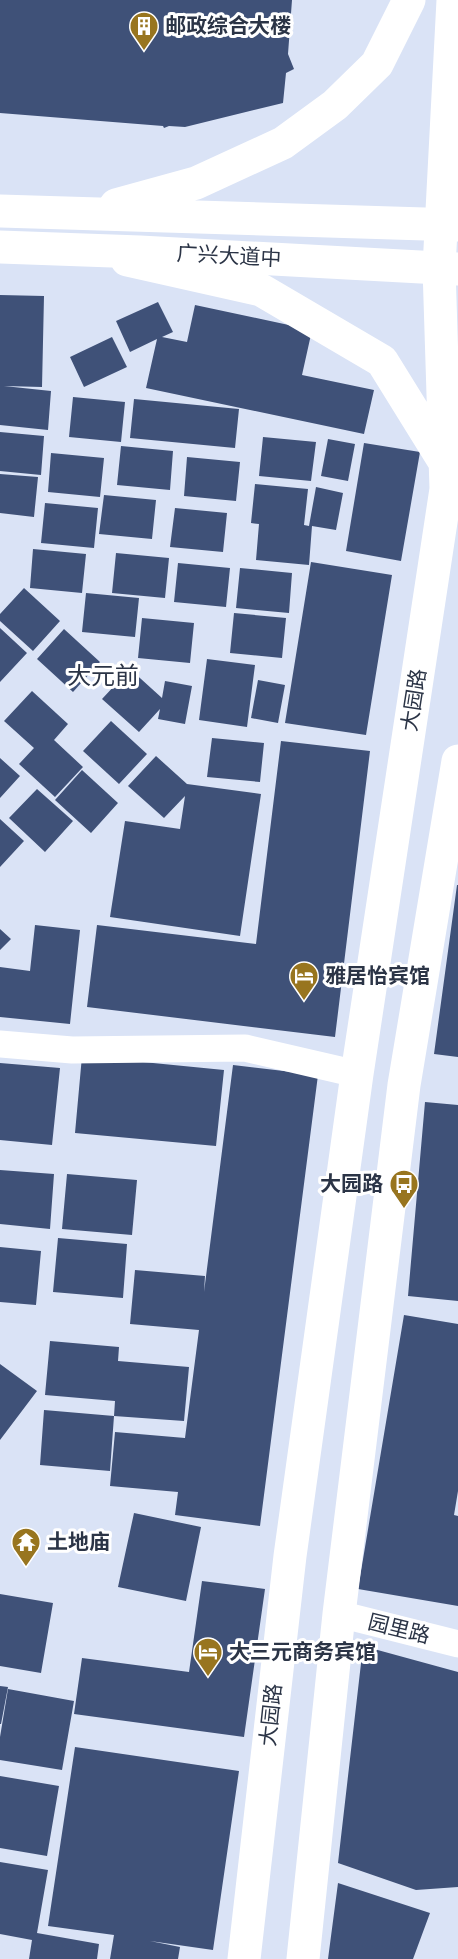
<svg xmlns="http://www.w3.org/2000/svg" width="458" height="1959" viewBox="0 0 458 1959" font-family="'Nunito Sans','Noto Sans SC',sans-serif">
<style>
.building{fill:#3f5178}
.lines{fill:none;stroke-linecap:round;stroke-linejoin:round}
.street{stroke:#fff;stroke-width:27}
.secondary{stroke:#fff;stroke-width:33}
.primary{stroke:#fff;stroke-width:33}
.highway{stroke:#fff;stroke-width:33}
.labels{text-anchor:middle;stroke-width:6;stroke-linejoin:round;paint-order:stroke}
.poi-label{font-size:21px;font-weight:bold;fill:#2b3446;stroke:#fff;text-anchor:start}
.street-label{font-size:21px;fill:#2b3446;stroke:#fff}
.quarter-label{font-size:24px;fill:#2b3446;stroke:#fff}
</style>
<rect width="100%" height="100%" fill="#dae3f6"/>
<path class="building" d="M0,0h292l-4,54 6,15 -8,4 -3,30 -98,24 -16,-1 -5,2 -1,-2 -163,-13z
M0,295l44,1 -2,91 -38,-1 47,5 -3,39 -48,-5z
M158,302l15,30 -11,5 25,5 8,-37 117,25 -10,45 72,15 -10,44 -218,-46 11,-49 -27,13 -14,-31z
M112,337l15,30 -43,20 -14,-30z
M73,397l52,5 -4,40 -52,-5z
M134,399l105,10 -4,39 -105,-10z
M0,432l44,4 -3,39 -41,-4z
M263,437l53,5 -5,39 -52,-5z
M328,439l27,5 -7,37 -27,-5z
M364,443l56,9 -19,109 -55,-10z
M121,446l52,5 -3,39 -53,-5z
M51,453l53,5 -4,39 -52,-5z
M187,457l53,5 -4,39 -52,-5z
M0,474l38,3 -4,40 -34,-4z
M255,484l53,5 -4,36 5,1 7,-39 27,6 -7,37 -24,-4 -3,39 -53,-5 3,-36 -8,-1z
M104,495l52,5 -4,39 -53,-5z
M45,503l53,5 -4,40 -53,-5z
M175,508l52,5 -4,39 -53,-5z
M33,549l53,5 -4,39 -52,-5z
M116,553l53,5 -4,40 -53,-5z
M311,562l81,13 -26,160 -81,-12z
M178,563l52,5 -4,39 -52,-5z
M240,568l52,5 -3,40 -53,-5z
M24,588l36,33 -27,30 -33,-30v-7z
M86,593l53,5 -4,39 -53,-5z
M234,613l52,5 -4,40 -52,-5z
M142,618l52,5 -4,40 -52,-5z
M0,628l27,25 -27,29z
M64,629l36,33 -27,30 -36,-33z
M207,659l48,6 -8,62 -48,-7z
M130,669l32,29 3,-17 27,5 -7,38 -27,-5 2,-10 -21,23 -37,-33z
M258,680l27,5 -7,38 -27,-5z
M32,691l36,33 -14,16 29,27 -28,30 -36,-33 15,-16 -30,-27z
M111,721l36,33 -28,30 -36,-33z
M212,738l52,5 -4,39 -53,-5z
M281,741l89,10 -35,286 -248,-30 10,-82 159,19z
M156,756l31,28 74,10 -21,142 -130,-19 15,-96 55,8 5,-33 -21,22 -36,-32z
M0,758l20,18 -20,22z
M82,770l36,33 -27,30 -36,-33z
M37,789l36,32 -28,31 -36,-34z
M0,819l24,22 -24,26z
M457,885h1v172l-24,-3z
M35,925l45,5 -10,94 -70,-7v-50l30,4z
M0,929l11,10 -11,11z
M82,1056l142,14 -8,76 -141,-13z
M0,1063l60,5 -8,77 -52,-5z
M233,1065l85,10 -58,451 -85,-11 3,-23 -68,-6 5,-54 70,6 14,-108 -69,-6 5,-54 70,6 -1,16z
M425,1102l33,3v196l-50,-5z
M0,1170l54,4 -4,55 -50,-5z
M67,1174l70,6 -5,55 -70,-6z
M58,1238l69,6 -4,54 -70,-6z
M0,1247l41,4 -5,54 -36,-3z
M404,1315l54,9v167l-4,24 4,1v90l-100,-17z
M50,1341l69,6 -1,14 71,6 -5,54 -70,-5 1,-15 -70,-6z
M0,1364l37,27 -37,49z
M44,1410l70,6 -4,55 -70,-6z
M134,1513l67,14 -15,74 -68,-14z
M202,1581l63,8 -21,148 -170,-23 8,-56 107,14z
M0,1594l53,9 -12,70 -41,-7z
M363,1646l95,26v215l-42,3 -78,-27z
M0,1686l8,1 -7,37h-1z
M8,1689l66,12 -12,69 -62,-10v-23z
M75,1747l164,24 -26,179 -63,-9 30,6 -2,12h-68l4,-24 -66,-9z
M0,1776l59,10 -12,70 -47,-8z
M0,1862l48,8 -11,63 62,11 -2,15h-68l3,-19 -32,-6z
M338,1883l92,30 -17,46h-85z"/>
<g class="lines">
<path class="street" d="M0,1044l72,6 173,-2 112,26
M339,1614l119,30"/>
<path class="secondary" d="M127,260l134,30 121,71 62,100
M244,1959l46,-403 67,-482 89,-585 -7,-221
M303,1959l36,-345 65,-529 54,-324"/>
<path class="primary" d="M439,268l14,-268"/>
<path class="highway" d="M116,205l80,-22 87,-40 52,-38 42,-41 32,-64
M0,211l458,14
M0,247l140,5 318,17"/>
</g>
<defs>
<g id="building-pin" transform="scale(1.5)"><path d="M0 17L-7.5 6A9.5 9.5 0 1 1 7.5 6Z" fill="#98751f" stroke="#fff"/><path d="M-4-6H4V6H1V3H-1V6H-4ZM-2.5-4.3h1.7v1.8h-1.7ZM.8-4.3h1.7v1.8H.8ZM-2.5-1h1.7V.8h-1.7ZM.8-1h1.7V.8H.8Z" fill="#fff"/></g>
<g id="hotel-pin" transform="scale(1.5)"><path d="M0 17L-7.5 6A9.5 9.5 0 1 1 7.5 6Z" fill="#98751f" stroke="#fff"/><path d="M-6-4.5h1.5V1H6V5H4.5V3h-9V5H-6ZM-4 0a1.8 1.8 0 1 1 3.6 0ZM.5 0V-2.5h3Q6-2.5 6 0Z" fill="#fff"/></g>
<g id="bus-pin" transform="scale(1.5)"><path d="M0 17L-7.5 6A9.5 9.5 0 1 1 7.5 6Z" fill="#98751f" stroke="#fff"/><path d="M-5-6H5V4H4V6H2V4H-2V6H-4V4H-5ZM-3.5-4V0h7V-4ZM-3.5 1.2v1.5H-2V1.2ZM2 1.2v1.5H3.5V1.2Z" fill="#fff"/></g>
<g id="temple-pin" transform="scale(1.5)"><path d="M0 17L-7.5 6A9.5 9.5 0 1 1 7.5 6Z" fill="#98751f" stroke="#fff"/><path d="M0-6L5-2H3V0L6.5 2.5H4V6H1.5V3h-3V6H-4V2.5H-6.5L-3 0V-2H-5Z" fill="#fff"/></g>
</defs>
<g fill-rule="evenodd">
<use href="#building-pin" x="144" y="26"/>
<use href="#hotel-pin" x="304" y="976"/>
<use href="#bus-pin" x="404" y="1184"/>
<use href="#temple-pin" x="26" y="1542"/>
<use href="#hotel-pin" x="208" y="1652"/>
</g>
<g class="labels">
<g class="poi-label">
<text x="165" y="33">邮政综合大楼</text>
<text x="325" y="983">雅居怡宾馆</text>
<text x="383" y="1191" text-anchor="end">大园路</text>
<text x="47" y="1549">土地庙</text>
<text x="229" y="1659">大三元商务宾馆</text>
</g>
<g class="street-label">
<text transform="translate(229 256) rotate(3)" y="7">广兴大道中</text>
<text transform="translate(414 700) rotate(-81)" y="7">大园路</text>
<text transform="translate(399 1629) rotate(14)" y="7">园里路</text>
<text transform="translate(271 1715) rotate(-84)" y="7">大园路</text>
</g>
<g class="quarter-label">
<text x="103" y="684">大元前</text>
</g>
</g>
</svg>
